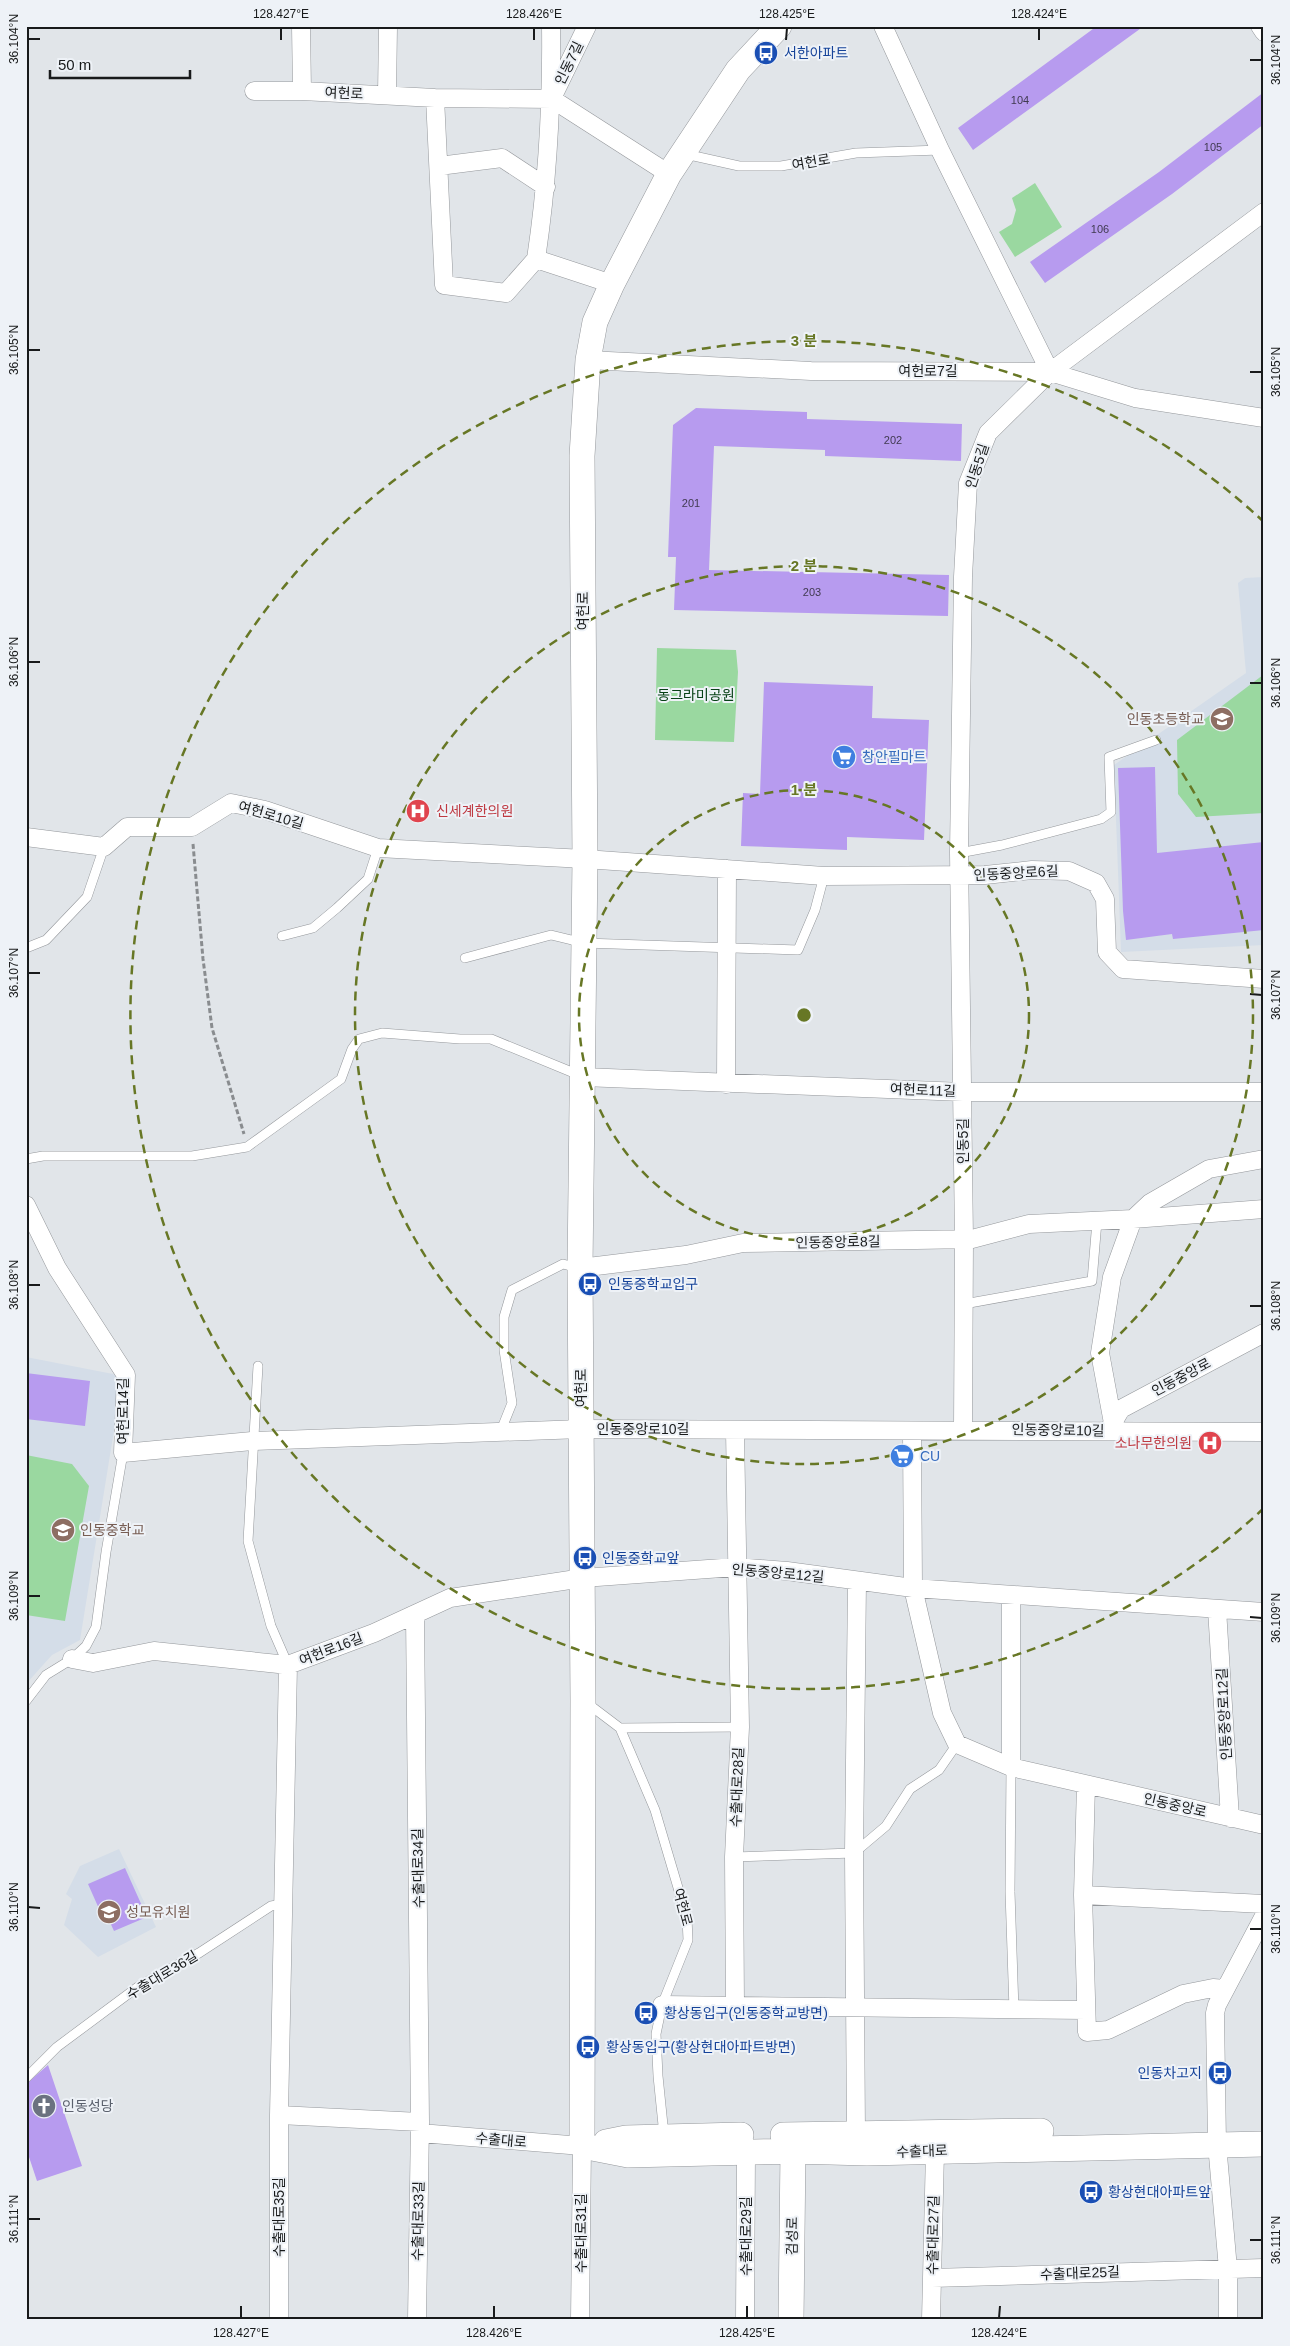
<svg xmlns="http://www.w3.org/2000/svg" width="1290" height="2346" viewBox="0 0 1290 2346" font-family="Arial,'Noto Sans KR',sans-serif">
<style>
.built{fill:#d4dde8}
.green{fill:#9ad8a0}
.building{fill:#b79bef}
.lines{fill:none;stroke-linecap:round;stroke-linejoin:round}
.lane-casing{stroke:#94979b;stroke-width:10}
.street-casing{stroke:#94979b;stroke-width:19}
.secondary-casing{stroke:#94979b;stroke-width:26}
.path{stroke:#898c8f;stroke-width:3;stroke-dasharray:5 2.5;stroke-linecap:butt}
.lane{stroke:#fff;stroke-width:9}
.street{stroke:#fff;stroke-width:18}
.secondary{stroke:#fff;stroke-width:25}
.ticks{fill:none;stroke:#181a1b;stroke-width:2}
.ring{fill:none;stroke:#677725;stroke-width:2.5;stroke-dasharray:9 6}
.labels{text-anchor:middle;stroke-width:4;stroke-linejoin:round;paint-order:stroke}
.number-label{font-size:11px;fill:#403a50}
.transit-label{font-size:14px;fill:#164399;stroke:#eef2f7;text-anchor:start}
.street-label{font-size:14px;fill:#181a1b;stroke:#eef2f7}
.park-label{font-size:14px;fill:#074116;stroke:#eef2f7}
.education-label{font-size:14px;fill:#785e54;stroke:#eef2f7;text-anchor:start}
.shop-label{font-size:14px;fill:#366cbe;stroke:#eef2f7;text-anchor:start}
.health-label{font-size:14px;fill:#be3a42;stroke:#eef2f7;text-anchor:start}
.worship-label{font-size:14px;fill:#5b616d;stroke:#eef2f7;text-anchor:start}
.centre{fill:#677725;stroke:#eef2f7;stroke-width:2.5}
.ring-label{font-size:15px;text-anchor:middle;font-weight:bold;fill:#677725;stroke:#eef2f7;stroke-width:4;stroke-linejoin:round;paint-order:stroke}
.neatline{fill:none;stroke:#181a1b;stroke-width:2}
.ticks-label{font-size:12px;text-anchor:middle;fill:#181a1b}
</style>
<rect width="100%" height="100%" fill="#e1e5e9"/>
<path class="built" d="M1264,577v368l-143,7 -7,-187 132,-92 -8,-90 7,-5z
M26,1357l87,17 9,7 -42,259 -28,15 -26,29z
M119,1849l37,78 -58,30 -34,-32 8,-26 -6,-5 14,-28z"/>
<path class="green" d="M1035,183l27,44 -47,30 -16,-25 13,-8 4,-14 -4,-12z
M657,648l79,2 2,22 -4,70 -79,-2z
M1262,659h2v154l-68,4 -18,-23 -1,-54 86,-65z
M26,1455l46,9 17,22 -24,135 -39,-6z"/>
<path class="building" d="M1097,26h47l-171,124 -15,-22z
M1264,92v32l-92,70 -127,89 -15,-21 129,-90z
M696,408l111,4v7l155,5 -1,37 -136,-5v-6l-111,-4 -5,124 240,5 -1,41 -274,-6 2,-53h-8l5,-132z
M764,682l109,4 -1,32 57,2 -5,120 -77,-3v13l-106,-4 2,-53 17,1z
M1155,767l2,86 107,-11v88l-91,9 -1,-5 -46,6 -3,-29 -5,-143z
M26,1373l64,8 -5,45 -59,-7z
M125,1868l22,49 -33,14 -6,-13 -4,2 -16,-36z
M48,2065l34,101 -45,15 -11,-33v-64z"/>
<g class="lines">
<g class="lane-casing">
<path id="lane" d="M685,154l54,12h42l75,-13 84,-3
M959,853l43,-8 99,-26 10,-7 -2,-55 47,-17
M282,936l31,-8 24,-20 31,-29 10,-31
M26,948l20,-8 41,-43 17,-50
M465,958l86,-23 33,8 214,7 17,-40 9,-34
M26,1159l17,-3h149l55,-9 94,-68 11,-30 7,-10 23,-6 78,6h31l88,36
M964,1304l128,-23 5,-60
M258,1366l-10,175 23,85 17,39
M500,1433l12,-30 -8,-53v-33l8,-27 51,-26 15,4
M26,1701l20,-26 26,-16 14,-13 10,-19 10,-75 17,-99
M587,1703l33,25 35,82 32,108 1,22 -26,65 -6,29 2,42 6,59
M620,1728l120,-1
M1011,1767l-1,125 4,118
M734,1857l120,-4 32,-27 24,-37 29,-19 18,-26
M26,2078l31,-31 82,-61 60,-33 72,-47 11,-2"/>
</g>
<g class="street-casing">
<path id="street" d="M551,26c1,80 -3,153 -15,233l76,25
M883,26l57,124 110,222
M1260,26l4,6
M254,91h48l-1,-65
M302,91l133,7 117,1 117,75
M387,95l1,-69
M553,96l34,-70
M435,98l9,187 62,8 30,-34
M439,166l63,-8 44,29
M588,360l223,11 239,1 85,26 129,20
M26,837l78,10 23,-20h65l39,-24 34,7 113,38 207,11 239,17 161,-1 47,-5 37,1 27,12 9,16 2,53 16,17 141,10
M583,1077l380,15h301
M726,1084l1,-215
M26,1205l31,63 69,107 -3,78 129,-12 329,-12 683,3
M580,1268l106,-13 57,-12 229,-4 57,-15 104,-5 131,-10
M1113,1423l-13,-70 12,-76 21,-58 17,-16 59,-34 55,-10
M1111,1426l10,-17 143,-76
M963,1429l1,-189 -5,-387 4,-276 5,-94 20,-50 62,-61 214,-160
M912,1432l1,156 29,125 15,31 54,23 253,58
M1217,1609l13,209
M415,1614l5,508 -3,198
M72,1659l21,4 61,-12 134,14 86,-32 76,-35 133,-20 153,-11 51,4 126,17 351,24
M1011,1767v-171
M1086,1785l-3,110 4,137 21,-2 75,-36 30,-6 12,1
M1083,1895l181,9
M662,2005l424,5
M735,2006l-1,-149 6,-130 -5,-297
M279,2115l141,7
M420,2133l162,13 -2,174
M856,2134l-2,-281 3,-272
M932,2278l332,-10
M279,2320v-205l9,-450
M745,2320l1,-168
M931,2320l4,-169
M1228,2320v-51l-11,-125 -2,-131 2,-8 47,-89"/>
</g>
<g class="secondary-casing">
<path id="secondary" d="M783,2135l258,-4
M606,2142l20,-4 115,-3
M582,2146l1,-446 -3,-432 5,-409 -3,-403 6,-96 7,-38 17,-38 57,-110 69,-104 41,-44
M582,2146l46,9 165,-4 74,2 397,-9
M791,2320l2,-169"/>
</g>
<path class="path" d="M193,844l10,115 9,69 32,106"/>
<use href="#lane" class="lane"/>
<use href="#street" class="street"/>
<use href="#secondary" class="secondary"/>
</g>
<path class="ticks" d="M28,39h12M281,40v-12M534,40v-12M786,40l1,-12M1039,40v-12M1250,60h12M28,350h12M1250,372h12M28,662h12M1250,683h12M28,973h12M1250,994l12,1M28,1285h12M1250,1306h12M28,1596h12M1250,1617l12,1M28,1907l12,1M1250,1929h12M28,2219h12M1250,2240h12M241,2318v-12M494,2318v-12M747,2318v-12M999,2318l1,-12"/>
<g class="ring">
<circle cx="804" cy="1015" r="225"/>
<circle cx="804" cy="1015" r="449"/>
<path d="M1264 1508A674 674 0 1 1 1264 522"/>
</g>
<defs>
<g id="bus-disc" transform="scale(1.25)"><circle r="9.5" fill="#1a4fb4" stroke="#eef2f7"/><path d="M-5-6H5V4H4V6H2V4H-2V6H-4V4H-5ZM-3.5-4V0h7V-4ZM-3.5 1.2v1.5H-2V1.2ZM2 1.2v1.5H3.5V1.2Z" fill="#fff"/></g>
<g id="school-disc" transform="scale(1.25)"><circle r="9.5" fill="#8d6e63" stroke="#eef2f7"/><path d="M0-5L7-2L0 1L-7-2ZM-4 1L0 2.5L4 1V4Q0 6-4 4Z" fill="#fff"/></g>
<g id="supermarket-disc" transform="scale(1.25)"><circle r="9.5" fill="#3f7fe0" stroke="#eef2f7"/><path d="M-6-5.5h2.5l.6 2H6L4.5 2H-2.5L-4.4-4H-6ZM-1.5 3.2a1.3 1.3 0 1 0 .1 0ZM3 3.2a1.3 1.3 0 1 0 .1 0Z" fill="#fff"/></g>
<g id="hospital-disc" transform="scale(1.25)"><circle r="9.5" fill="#e0444e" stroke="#eef2f7"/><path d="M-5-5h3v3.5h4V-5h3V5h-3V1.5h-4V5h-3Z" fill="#fff"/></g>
<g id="church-disc" transform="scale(1.25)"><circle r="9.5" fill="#6b7280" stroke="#eef2f7"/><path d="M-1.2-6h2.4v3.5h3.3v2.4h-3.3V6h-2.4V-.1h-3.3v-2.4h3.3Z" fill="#fff"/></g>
</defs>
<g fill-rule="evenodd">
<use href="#bus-disc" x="766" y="53"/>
<use href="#school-disc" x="1222" y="719"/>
<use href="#supermarket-disc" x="844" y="757"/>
<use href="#hospital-disc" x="418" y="811"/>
<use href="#bus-disc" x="590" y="1284"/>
<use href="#hospital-disc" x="1210" y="1443"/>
<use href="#supermarket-disc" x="902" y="1456"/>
<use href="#school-disc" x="63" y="1530"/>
<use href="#bus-disc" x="585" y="1558"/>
<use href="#school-disc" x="109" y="1912"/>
<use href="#bus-disc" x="646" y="2013"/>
<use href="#bus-disc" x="588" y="2047"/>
<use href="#bus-disc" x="1220" y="2073"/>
<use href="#church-disc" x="44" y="2106"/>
<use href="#bus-disc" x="1091" y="2192"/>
</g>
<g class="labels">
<g class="number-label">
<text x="1020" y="104">104</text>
<text x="1213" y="151">105</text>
<text x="1100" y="233">106</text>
<text x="893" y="444">202</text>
<text x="691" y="507">201</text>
<text x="812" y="596">203</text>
</g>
<g class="transit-label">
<text x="784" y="58">서한아파트</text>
<text x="608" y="1289">인동중학교입구</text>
<text x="602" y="1563">인동중학교앞</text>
<text x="664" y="2018">황상동입구(인동중학교방면)</text>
<text x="606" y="2052">황상동입구(황상현대아파트방면)</text>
<text x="1202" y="2078" text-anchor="end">인동차고지</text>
<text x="1108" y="2197">황상현대아파트앞</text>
</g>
<g class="street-label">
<text transform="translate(569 63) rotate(-64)" y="5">인동7길</text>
<text transform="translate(344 93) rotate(2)" y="5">여헌로</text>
<text transform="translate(811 162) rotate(-10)" y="5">여헌로</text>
<text x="928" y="376">여헌로7길</text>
<text transform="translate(977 466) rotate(-72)" y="5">인동5길</text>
<text transform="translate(583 611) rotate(-90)" y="5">여헌로</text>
<text transform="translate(271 815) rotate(16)" y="5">여헌로10길</text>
<text transform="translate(1016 873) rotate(-3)" y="5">인동중앙로6길</text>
<text transform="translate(923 1090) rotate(2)" y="5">여헌로11길</text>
<text transform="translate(963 1141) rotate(-90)" y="5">인동5길</text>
<text transform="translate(838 1242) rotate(-1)" y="5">인동중앙로8길</text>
<text transform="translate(1181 1377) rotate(-28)" y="5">인동중앙로</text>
<text transform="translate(581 1388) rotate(-90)" y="5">여헌로</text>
<text transform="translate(123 1411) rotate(-90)" y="5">여헌로14길</text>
<text x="643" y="1434">인동중앙로10길</text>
<text transform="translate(1058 1430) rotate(1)" y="5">인동중앙로10길</text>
<text transform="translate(778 1573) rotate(5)" y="5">인동중앙로12길</text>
<text transform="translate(331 1649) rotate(-21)" y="5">여헌로16길</text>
<text transform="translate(1224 1714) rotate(-93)" y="5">인동중앙로12길</text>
<text transform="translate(737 1787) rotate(-88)" y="5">수출대로28길</text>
<text transform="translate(1175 1805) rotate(13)" y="5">인동중앙로</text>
<text transform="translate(418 1868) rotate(-91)" y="5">수출대로34길</text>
<text transform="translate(683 1907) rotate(75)" y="5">여헌로</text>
<text transform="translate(162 1975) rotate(-31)" y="5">수출대로36길</text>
<text transform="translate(501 2140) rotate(5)" y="5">수출대로</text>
<text transform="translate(922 2151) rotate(-2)" y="5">수출대로</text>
<text transform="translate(279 2217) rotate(-90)" y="5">수출대로35길</text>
<text transform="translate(418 2221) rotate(-89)" y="5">수출대로33길</text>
<text transform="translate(581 2233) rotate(-90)" y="5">수출대로31길</text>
<text transform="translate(933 2235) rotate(-89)" y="5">수출대로27길</text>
<text transform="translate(746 2236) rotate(-90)" y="5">수출대로29길</text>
<text transform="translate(792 2236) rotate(-89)" y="5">검성로</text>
<text transform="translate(1080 2273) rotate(-2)" y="5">수출대로25길</text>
</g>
<g class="park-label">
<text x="696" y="700">동그라미공원</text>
</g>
<g class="education-label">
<text x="1204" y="724" text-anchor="end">인동초등학교</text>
<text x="80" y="1535">인동중학교</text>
<text x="126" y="1917">성모유치원</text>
</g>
<g class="shop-label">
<text x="862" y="762">창안필마트</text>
<text x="920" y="1461">CU</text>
</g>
<g class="health-label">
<text x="436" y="816">신세계한의원</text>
<text x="1192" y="1448" text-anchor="end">소나무한의원</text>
</g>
<g class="worship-label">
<text x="62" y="2111">인동성당</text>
</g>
</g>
<circle cx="804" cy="1015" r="8" class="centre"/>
<g class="ring-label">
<text x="804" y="346">3 분</text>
<text x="804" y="571">2 분</text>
<text x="804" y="795">1 분</text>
</g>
<rect width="1290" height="2346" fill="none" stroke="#eef2f7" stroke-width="55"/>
<path d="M50 70v8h140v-8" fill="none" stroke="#181a1b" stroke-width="2.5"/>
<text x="58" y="70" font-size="15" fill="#181a1b" stroke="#eef2f7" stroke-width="4" paint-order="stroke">50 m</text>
<rect x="28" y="28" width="1234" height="2290" class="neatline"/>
<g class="ticks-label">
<text x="281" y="18">128.427°E</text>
<text x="534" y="18">128.426°E</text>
<text x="787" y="18">128.425°E</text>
<text x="1039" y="18">128.424°E</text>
<text transform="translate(14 39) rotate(-90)" y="4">36.104°N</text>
<text transform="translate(1276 60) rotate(-90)" y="4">36.104°N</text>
<text transform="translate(14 350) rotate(-90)" y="4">36.105°N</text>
<text transform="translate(1276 372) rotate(-90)" y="4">36.105°N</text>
<text transform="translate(14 662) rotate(-90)" y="4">36.106°N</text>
<text transform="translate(1276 683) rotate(-90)" y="4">36.106°N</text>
<text transform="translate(14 973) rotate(-90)" y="4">36.107°N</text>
<text transform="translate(1276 995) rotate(-90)" y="4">36.107°N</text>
<text transform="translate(14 1285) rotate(-90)" y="4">36.108°N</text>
<text transform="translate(1276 1306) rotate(-90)" y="4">36.108°N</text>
<text transform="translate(14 1596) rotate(-90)" y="4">36.109°N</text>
<text transform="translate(1276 1618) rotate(-90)" y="4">36.109°N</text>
<text transform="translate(14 1907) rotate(-90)" y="4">36.110°N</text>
<text transform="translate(1276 1929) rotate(-90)" y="4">36.110°N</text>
<text transform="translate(14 2219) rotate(-90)" y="4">36.111°N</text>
<text transform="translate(1276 2240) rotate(-90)" y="4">36.111°N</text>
<text x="241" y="2337">128.427°E</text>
<text x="494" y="2337">128.426°E</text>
<text x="747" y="2337">128.425°E</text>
<text x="999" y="2337">128.424°E</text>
</g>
</svg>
